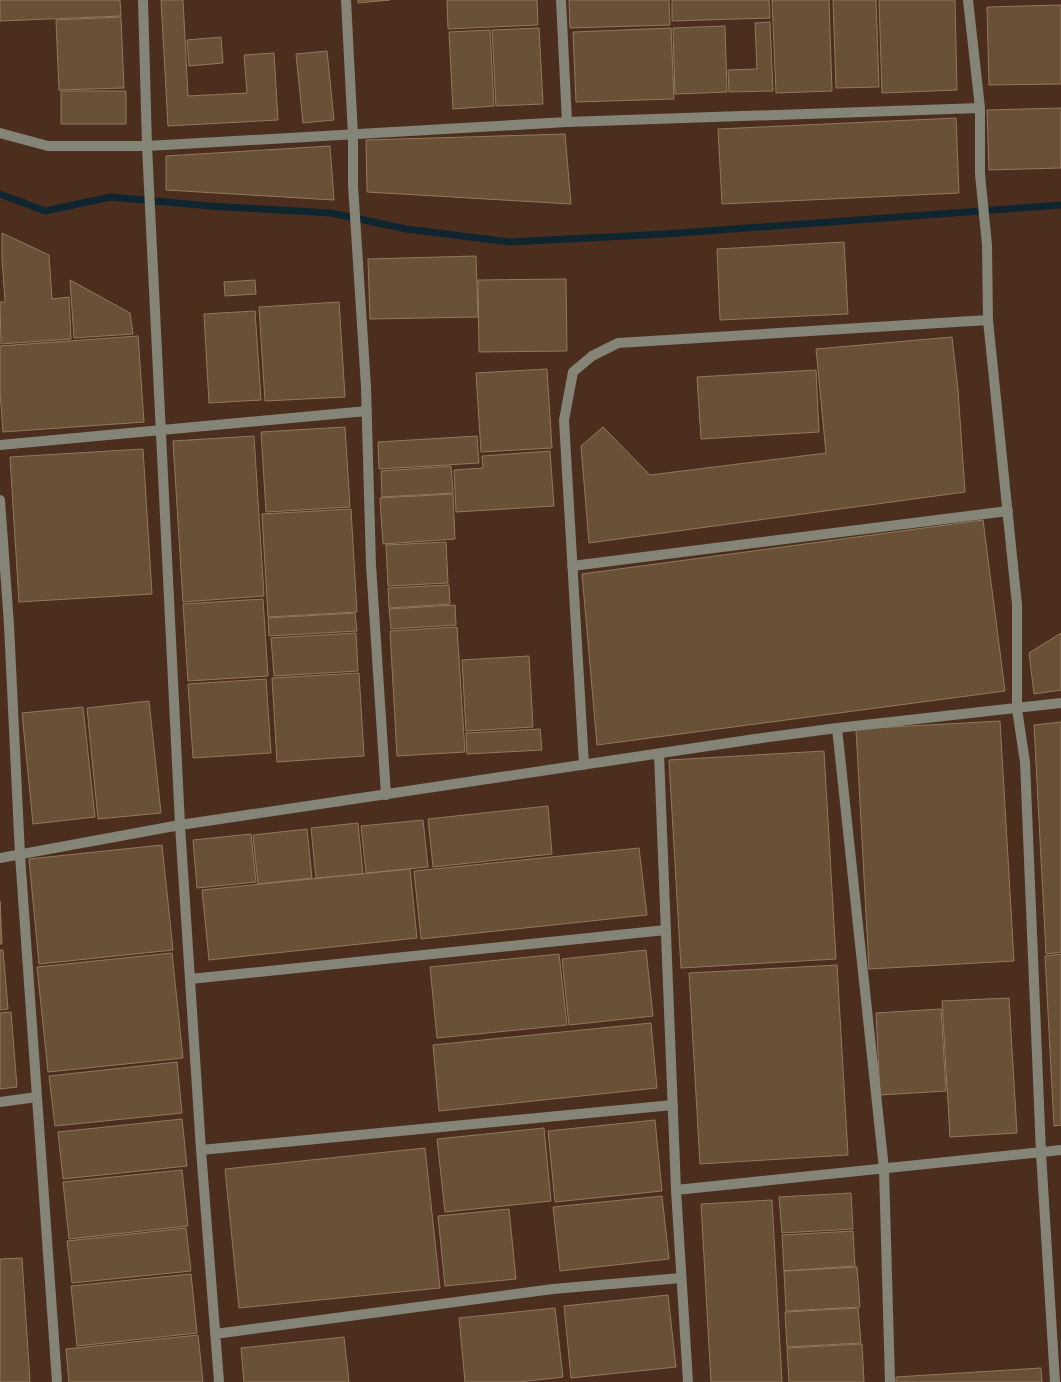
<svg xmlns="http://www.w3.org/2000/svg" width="1061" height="1382" viewBox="0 0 1061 1382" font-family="'DM Sans',sans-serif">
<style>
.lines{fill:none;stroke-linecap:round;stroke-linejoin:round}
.stream{stroke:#0f252f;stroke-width:7}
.building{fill:#685136;stroke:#92795d}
.minor{stroke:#848576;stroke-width:10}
</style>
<rect width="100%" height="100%" fill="#4b2e1e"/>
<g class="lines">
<path class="stream" d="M0,194l45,17 66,-14 99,9 121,7 75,16 104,13 155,-8 396,-29"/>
</g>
<path class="building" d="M0,0h120l1,16 -121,5z
M161,0h22l5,96 59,-3 -3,-38 30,-2 4,67 -110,6z
M358,0h32l-32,3z
M447,0h90l1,25 -90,4z
M569,0h100l1,25 -100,3z
M672,0h97l1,18 -98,3z
M772,0h57l3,91 -56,2z
M833,0h43l3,87 -43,1z
M879,0h76l2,90 -75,3z
M1061,5v79l-72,1 -2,-78z
M121,17l3,71 -65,2 -3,-70z
M770,22l3,69 -44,1 -1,-22 29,-1 -2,-46z
M725,26l2,66 -52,2 -2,-66z
M539,28l4,76 -47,2 -4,-76z
M671,28l3,71 -98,3 -3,-70z
M490,30l4,76 -41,3 -4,-77z
M221,37l2,26 -34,3 -2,-26z
M327,51l7,69 -31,3 -7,-69z
M61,91h65v33h-65z
M1061,108v60l-72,2 -2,-60z
M956,118l3,75 -237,11 -4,-75z
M565,134l6,70 -204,-12 -1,-52z
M330,146l4,54 -168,-10v-34z
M2,233l47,22 3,44 17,-2 2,42 -70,5 -1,-42h5l-3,-44z
M844,242l4,72 -128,6 -3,-71z
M476,256l2,61 -108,2 -2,-60z
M566,279l1,72 -88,1 -1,-72z
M70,280l60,33 3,21 -59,4z
M255,280l1,14 -31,2 -1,-14z
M339,302l6,95 -80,4 -6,-94z
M255,311l6,89 -52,3 -5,-89z
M138,336l6,86 -141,10 -3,-41v-45z
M952,337l6,53 7,102 -376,51 -8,-97 22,-19 47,48 176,-22 -10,-104z
M547,369l5,79 -71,4 -5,-79z
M816,370l3,62 -118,7 -4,-62z
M345,427l5,80 -84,5 -5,-80z
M254,436l10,160 -81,6 -10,-161z
M477,436l2,27 -100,6 -1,-27z
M143,449l9,145 -133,8 -9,-145z
M550,451l4,55 -98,6 -2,-42 29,-2 -1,-12z
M451,466l2,27 -71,4 -1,-26z
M453,494l2,45 -72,5 -3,-46z
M351,509l6,103 -89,5 -6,-103z
M983,520l22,171 -408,54 -15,-171z
M446,542l2,41 -60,3 -2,-41z
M449,585l1,19 -61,4 -1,-20z
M263,599l5,77 -80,5 -5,-77z
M455,605l1,20 -65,4 -2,-20z
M355,613l2,18 -88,5 -1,-18z
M457,627l8,125 -68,4 -7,-125z
M356,633l2,38 -84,5 -3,-38z
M1061,633v57l-27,4 -5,-41z
M529,656l4,71 -67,4 -4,-71z
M359,673l5,83 -87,6 -5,-84z
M266,679l5,74 -78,5 -5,-74z
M149,701l12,112 -63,6 -11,-111z
M83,707l12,110 -62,7 -11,-111z
M1000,721l14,240 -145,8 -13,-240z
M1061,722v230l-15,2 -12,-229z
M540,729l2,21 -75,4 -1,-21z
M824,751l12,208 -155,9 -12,-208z
M548,806l4,48 -119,13 -5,-48z
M423,820l5,47 -62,6 -5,-47z
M358,823l5,51 -47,4 -5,-50z
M307,829l5,49 -54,6 -5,-49z
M251,834l5,48 -59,6 -4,-48z
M162,845l11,105 -134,14 -10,-105z
M639,848l8,67 -226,24 -7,-68z
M410,869l7,69 -208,22 -7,-70z
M0,901l2,43h-2z
M0,950h3l5,59 -8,1z
M646,950l7,66 -84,9 -7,-66z
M172,953l11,105 -135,14 -11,-105z
M559,954l8,71 -130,13 -7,-71z
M1061,954v171l-7,1 -9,-170z
M837,965l11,190 -148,9 -11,-191z
M1009,998l8,135 -67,4 -8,-136z
M941,1009l5,82 -66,4 -4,-82z
M11,1012l6,75 -17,2v-76z
M651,1023l6,65 -218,23 -6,-66z
M177,1062l5,51 -127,13 -6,-50z
M182,1119l5,47 -124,13 -5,-47z
M655,1120l7,71 -107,11 -7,-71z
M544,1128l7,73 -106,11 -8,-73z
M425,1148l15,140 -201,20 -14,-139z
M182,1170l6,56 -119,13 -6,-57z
M851,1193l2,36 -71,4 -3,-36z
M662,1196l7,63 -109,12 -7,-64z
M772,1200l10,182h-71l-10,-178z
M509,1209l7,70 -71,7 -7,-70z
M186,1228l5,43 -119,12 -5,-42z
M853,1231l2,35 -71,5 -2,-36z
M22,1258l8,124h-30v-123z
M857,1267l3,40 -74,4 -2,-40z
M191,1274l6,59 -120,13 -6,-60z
M668,1295l8,72 -105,11 -7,-72z
M555,1308l8,69 -44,5h-54l-6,-64z
M858,1308l3,35 -74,4 -2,-35z
M198,1335l5,47h-134l-3,-33z
M344,1337l5,45h-105l-3,-34z
M862,1344l2,38h-75l-2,-34z
M1041,1368l1,14h-146v-5z"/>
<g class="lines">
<path class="minor" d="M143,0l4,146 33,679 21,325 18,232
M346,0l7,135v50l13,202 5,178 15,230
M561,0l6,122
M968,0l12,108
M0,133l48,13h99l420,-24 413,-14v66l7,71 1,75 29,285v104l8,53 16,391 14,229
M0,445l367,-34
M0,500l9,125 11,230 37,527
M572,566l436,-55
M837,728l47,441 6,213
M659,754l17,436 12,192
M584,765l-20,-345 9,-48 19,-16 26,-13 370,-23
M0,858l180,-33 575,-86 82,-11 224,-25
M190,979l476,-49
M0,1102l37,-5
M201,1150l472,-45
M676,1190l385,-40
M215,1334l338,-45 128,-11"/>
</g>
</svg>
